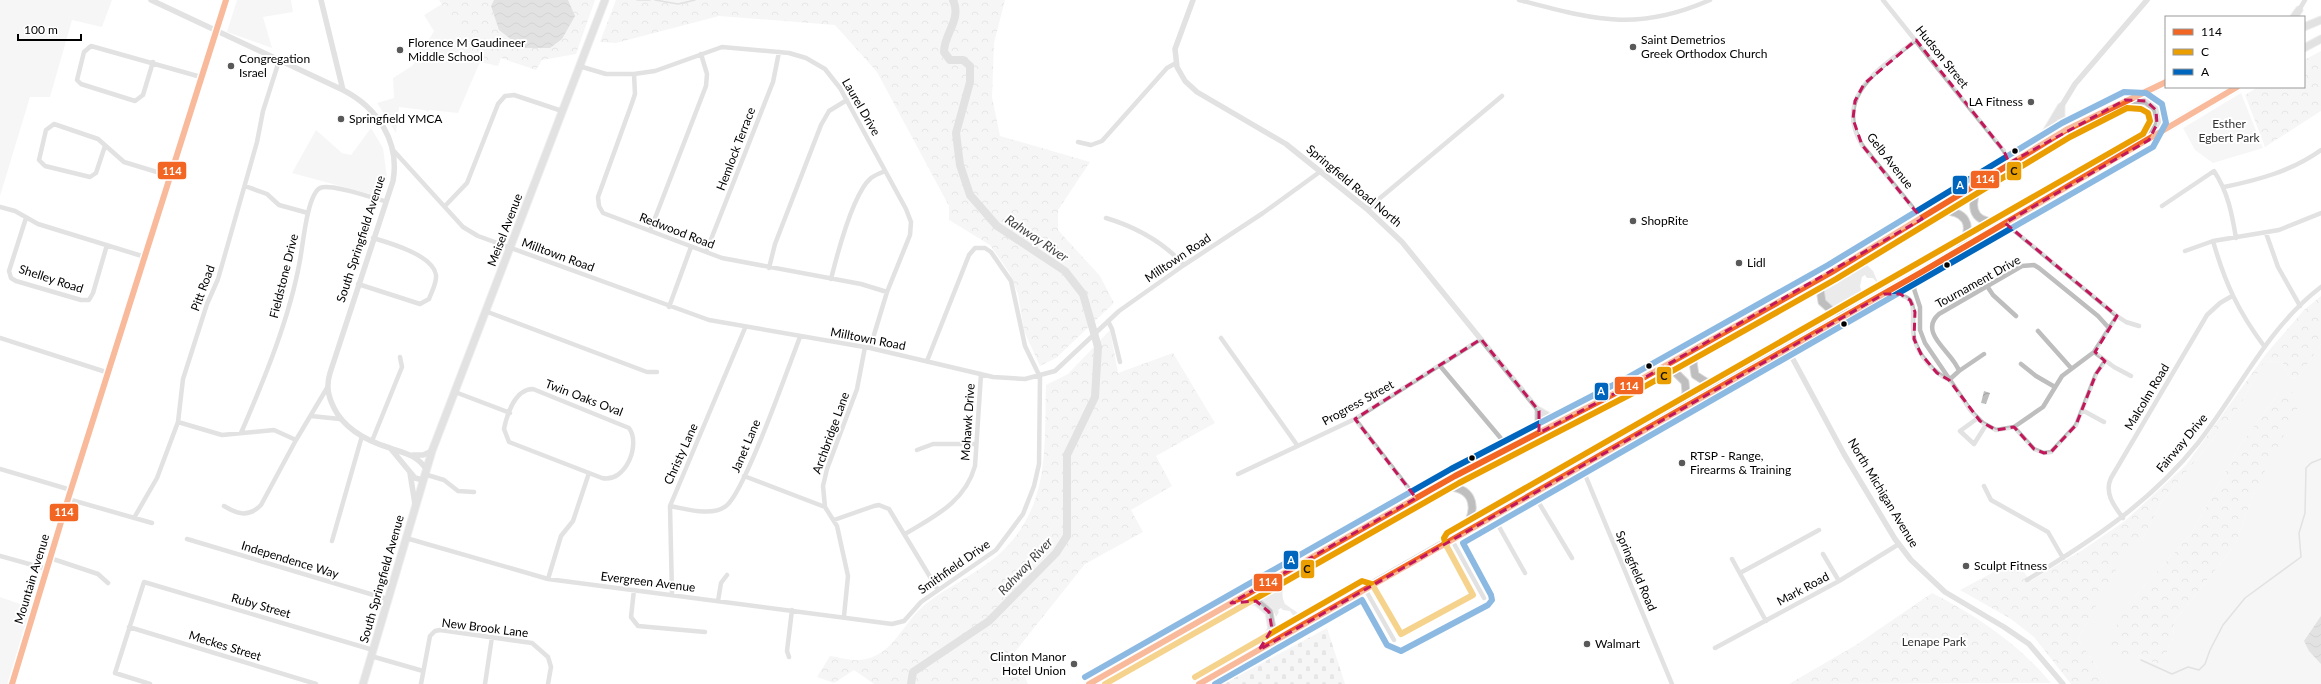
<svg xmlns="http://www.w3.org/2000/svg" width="2321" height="684" viewBox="0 0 2321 684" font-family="Lato,sans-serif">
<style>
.green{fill:#ebebeb;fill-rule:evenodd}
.forest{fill:url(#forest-crowns)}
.cemetery{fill:url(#cemetery-stones)}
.water{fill:url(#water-waves)}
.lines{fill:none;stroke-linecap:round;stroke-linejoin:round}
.stream{stroke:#bebebe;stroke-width:1.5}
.river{stroke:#bebebe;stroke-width:8}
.primary-casing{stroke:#dbdbdb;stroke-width:9}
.trunk-casing{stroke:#dbdbdb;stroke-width:9}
.minor{stroke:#bebebe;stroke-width:4.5}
.tertiary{stroke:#bebebe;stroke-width:5.5}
.primary{stroke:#bebebe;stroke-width:7}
.trunk{stroke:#bebebe;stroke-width:7}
.bus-1-casing{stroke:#fff;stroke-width:9}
.bus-2-casing{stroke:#fff;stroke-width:9}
.bus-3-casing{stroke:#fff;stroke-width:9}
.bus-1{stroke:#f26522;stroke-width:6}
.bus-2{stroke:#eb9e00;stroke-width:6}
.bus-3{stroke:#0065bd;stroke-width:6}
.marked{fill:none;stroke:#c2185b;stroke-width:3;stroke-dasharray:8 5;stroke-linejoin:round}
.poi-dot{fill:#595959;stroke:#fff;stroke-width:1.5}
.bus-dot{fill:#000;stroke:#fff;stroke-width:1.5}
.labels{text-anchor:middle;stroke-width:4;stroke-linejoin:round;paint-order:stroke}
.poi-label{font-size:12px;fill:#000;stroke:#fff;text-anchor:start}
.street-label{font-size:12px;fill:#000;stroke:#fff}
.park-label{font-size:12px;fill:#323232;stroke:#fff}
.water-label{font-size:13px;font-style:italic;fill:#434343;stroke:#fff}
.line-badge{stroke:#fff;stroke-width:1.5}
.badge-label{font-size:11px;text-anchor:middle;font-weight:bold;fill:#fff}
.pale-badge-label{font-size:11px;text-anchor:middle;font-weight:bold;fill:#111}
</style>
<defs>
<pattern id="forest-crowns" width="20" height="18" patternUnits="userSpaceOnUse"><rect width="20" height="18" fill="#ebebeb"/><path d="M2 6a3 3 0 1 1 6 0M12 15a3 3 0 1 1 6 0" fill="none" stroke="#c8c8c8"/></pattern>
<pattern id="cemetery-stones" width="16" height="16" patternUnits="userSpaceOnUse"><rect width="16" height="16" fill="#ebebeb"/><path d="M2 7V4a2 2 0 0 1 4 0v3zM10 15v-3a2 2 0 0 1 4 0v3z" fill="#c8c8c8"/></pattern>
<pattern id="water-waves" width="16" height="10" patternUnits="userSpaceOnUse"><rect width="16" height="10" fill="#bebebe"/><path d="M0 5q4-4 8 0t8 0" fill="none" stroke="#a2a2a2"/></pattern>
</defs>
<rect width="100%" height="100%" fill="#fff"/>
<path class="green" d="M0,0h112l-10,27 -30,-7 -22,77h-20l-30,99z
M237,0h54l2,12 -30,5 9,31 -45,-16z
M442,4l38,58 -22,51 -28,-3 -2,2 -4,-2 -25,-3 -3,26 -19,-30 17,-5 -1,-20 19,-12 8,-12 -4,-7 14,-9 4,-7 -10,-16z
M2241,93l22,55 -50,15 -18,-13 -12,-22z
M371,128l12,20 4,30 -6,19 -89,-24 24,-43 26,23 9,2z
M1862,260l11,11 6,14 -6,-7h-6l-2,-3 -3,2 -2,9 3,11 -20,11 -8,1 -10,-7 -2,-12 9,-13z
M2321,344v340h-213l-30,-45 47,-87 18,-14 18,-35 78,-96 25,-45 18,-1 7,16 9,1zM2279,392l-24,98 -20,55 -61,77 -1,16 -12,28 -23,-11 -10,-51 63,-70 50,-90z
M1294,574c-7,10 -16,15 -9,30l13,9 15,-3v3l-16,8 -7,-10 -7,-1 -2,-2 -3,2 1,2 -3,5 -4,-9 -21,-11z
M0,597l32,11 -24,76h-8z"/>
<path class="forest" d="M439,0h156l-19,54 -34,6 -6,10 -35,-12 -3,8 -18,-4z
M616,0h389l-11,43 -2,54 8,39 90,26 -32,48v20l42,46 14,27 -58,55 -16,8 -16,-35 -6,-37 -9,-22 -19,-27 -41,-25v-14l-72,-134 -42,-47 -116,-9 -103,27 -16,-1z
M2321,51v60l-56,36 -20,-52 13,-8h46v-27z
M2321,296v48l-23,34 -9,-1 -7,-16 -18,1 -25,45 -78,96 -18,35 -18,15 -47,86 30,45h-37l-37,-47 -23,-18 -51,-29 56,-30 14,21 51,-30 44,-30 61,-56 80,-111 38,-44z
M1110,330l8,43 55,-20 42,70 -59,33 16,30 -41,24 12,22 -58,32 -71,89 14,31h-154l-20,-14 -20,13 -17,-6 13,-21c9,1 20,5 30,4 34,-3 42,-38 67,-57 22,-17 49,-29 70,-47 54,-48 47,-106 49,-171l22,-11z
M2288,389l10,8 -1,13 -42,80 -20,55 -61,77 -1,16 -12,28 -23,-11 -16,10 -17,-19 23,-42 63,-70 50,-90 38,-52z
M1932,593c44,22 88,52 119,90l-262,1 67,-39z"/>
<path class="cemetery" d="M1327,628l18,56h-122z"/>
<path class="water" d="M494,0h74l7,16 -13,23 -12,9h-28l-23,-18 -8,-24z
M1984,391l6,2 -4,11 -5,-1z
M2321,616v48l-12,-13 -5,-10z"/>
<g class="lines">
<path class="stream" d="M637,0h13
M655,0l23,4 17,-4
M2141,660l31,14 16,-7 11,3 6,-6 5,-14 13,-25 22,-27 56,-41 -2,-24 6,-20 1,-45 5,-5 10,-4"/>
<path class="river" d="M911,684l2,-12 76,-51 67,-68 11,-17v-81l28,-58 3,-50 -15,-53 -18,-23 -68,-45 -27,-31 -10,-30 -4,-32 14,-51v-16l-7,-6h-13l-6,-8c0,-19 18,-32 9,-52"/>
<g class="primary-casing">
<path id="primary" d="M363,684l69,-233 173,-451"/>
</g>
<g class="trunk-casing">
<path id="trunk" d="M2294,17l5,-7
M2304,27l17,-7
M2304,48l17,-9
M2129,100l17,1 10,9 2,12 -8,16
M2061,107v10l3,4 14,3
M2039,144l22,-37
M1982,183c-9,11 -15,33 5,38 6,2 12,1 18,2
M1936,211c30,-2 40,13 23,39
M1829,275l-9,14 2,13 10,9 18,1
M1701,347l-8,15 2,13 11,7 17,1
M1658,372h17l10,10 1,11 -9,17
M1539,411l12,7 13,1
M1534,436l5,-11v-14
M1438,487c34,-3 43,17 25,45
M1236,602l20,-1 13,11 3,17 -12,19
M1089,684l366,-208 174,-90 203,-114 234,-142 100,-48
M1199,684l478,-274 243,-137 317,-186"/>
</g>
<path class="minor" d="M1519,0c74,19 116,33 191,0
M1883,0l121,151 3,8 -3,8
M2299,10l6,-10
M1916,40c-33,27 -84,55 -54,105l60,74
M153,62l-10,33 -8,6 -54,-17 -4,-4 7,-28 7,-6 110,31
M579,66l27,8h28l21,-3 67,-24 67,6 17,5 19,11 15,19 66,121 5,13 -1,13 -23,57 -17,56
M634,74l1,20 -3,9 -34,94 1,9 4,7 119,45 139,26 26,8
M1078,142l13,3 11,-4 65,-73 9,-5
M105,146l-9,27 -6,4 -45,-11 -6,-6 7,-30 8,-6 44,15 26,23 46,14
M393,150l70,77 15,9 231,84 161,28 123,29 32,2 30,-8 64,-60 65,-46 79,-52 58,-42
M245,186l22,8 12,11 29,8
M2224,187c34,-7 68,-16 97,-37
M445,206l22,-23 31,-79 7,-8 9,-1 48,16
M2162,206l52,-35c14,21 18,43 22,67
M0,207l15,4 23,13 107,33
M1367,209l135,-113
M26,218l-17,53 2,7 5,3 65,19h8l4,-7 14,-48
M1106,218c30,9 57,24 78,47
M2005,223l112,93 9,6 13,4
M650,231l56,-145 1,-12 -6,-20
M2266,233l12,34 22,39
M2213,241c12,42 25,70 51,105
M2185,251l28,-10 66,-11 42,-17
M706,252l67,-170 6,-30
M769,268l6,-24 46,-119 8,-14 18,-11
M1920,273l-6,16 6,18v23l5,13 46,68 12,12 13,7 18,-3 29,-20 19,-31 32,-24 23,-36
M831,279c6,-24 22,-86 40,-101 4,-3 9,-5 14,-7
M358,284l62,20 9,-5c2,-6 8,-16 7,-24 -3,-20 -46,-32 -63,-37
M1987,286l6,9 23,21
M1886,294c39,-1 23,20 28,44 4,17 20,35 35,42
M669,307l22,-60
M485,311l162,61h10
M1108,321l4,8 8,33
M2038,331l33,37
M0,338l109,35
M1221,338l76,107
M2094,352l20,15 17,9
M2021,364l15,12 19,11
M1441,367l68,81
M1959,371c-5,-18 -42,-38 -20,-57l83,-48 12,-1 5,3 59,48 10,11
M1959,371l25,-17
M1949,380l10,-9
M533,389l96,39c12,16 -3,55 -27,50l-93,-36 -5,-13c3,-15 11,-40 29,-40z
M455,392l55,21
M2082,410l22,12
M311,416l29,3
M1978,418l-18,13 14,13 12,-19
M1355,419l61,79
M178,422l44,13 52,-5 22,10
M2014,427l20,22 10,4 7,-1 25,-27 20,-51 9,-13
M241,433c23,-53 49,-116 59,-173 3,-15 7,-65 20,-72 11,-5 52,10 65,13
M372,441l30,-74 -2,-10
M917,450l16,-6h43
M1581,465l91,219
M0,469l71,21
M424,474l20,6 14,11 16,1
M1238,474l117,-55 126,-80
M744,476l81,31
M1984,486l7,14 57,32 15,26
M1533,493l39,65
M68,499l84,24
M224,506c13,8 24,12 37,-1l35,-65 31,-52
M670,506c17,3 41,11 56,0 18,-12 63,-141 74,-169
M1493,516l32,57
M134,518l23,-40 21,-56 5,-43 24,-75 11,-25 39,-137 6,-31 16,-50
M2123,518c-9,-12 -19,-25 -12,-40l96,-163 13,-12 12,-7
M834,520l40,-14 5,-1 10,4 49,81
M905,534c30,-18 60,-32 70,-68l6,-92
M406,538l142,41 344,45 12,-3 17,-19 75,-52 27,-36 11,-28 5,-22 1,-87 -15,-31 -14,-65 -20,-29 -6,-4h-10l-6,7 -42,106
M187,539l200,60
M1452,540l32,58
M332,541l30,-105
M1823,554l16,27
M0,556l47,13
M50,558l48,16 10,9
M1732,559l34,62
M1740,573l79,-43
M548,579l13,-43 12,-15 16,-48
M2027,580c64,-39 123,-77 171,-137 41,-52 69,-115 123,-156
M1365,589l29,51
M634,590l-3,27 7,9 67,6
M672,594l-2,-88 75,-178
M718,601l3,-18 6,-8
M844,616l4,-40 -11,-50 -12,-19 -2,-21 4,-17 30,-80 8,-42
M129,627l187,57
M1715,648l124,-67 60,-37
M371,656l52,15
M789,657l-2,-6 5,-41
M150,684l-35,-11 29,-91 229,68
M421,684l9,-48 5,-5 5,-1 92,13 16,14 3,10 -3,17
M485,684l7,-47"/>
<path class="tertiary" d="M151,0l192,90c35,18 57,52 50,91l-63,192c-4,13 -2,23 4,35 11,22 33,33 56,40 14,5 27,7 36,21
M321,0l22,90
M1193,0l-18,49 2,18 8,14 12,11 89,52 81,65 35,33 137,169
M2061,107l14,-23 72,-84
M1787,348l57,106 51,85 16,21 34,32 59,35 25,17 34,40
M391,449l24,29 8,2
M413,455h10l9,-4
M410,473l5,31
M12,684l56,-185 158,-499"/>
<use href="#primary" class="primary"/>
<use href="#trunk" class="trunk"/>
<g class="bus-1-casing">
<path id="bus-1" d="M12,684l56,-185 158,-499
M1089,684l366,-208 174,-90 203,-114 234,-142 100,-48
M1199,684l721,-411 317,-186"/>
</g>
<g class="bus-2-casing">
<path id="bus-2" d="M1105,684l354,-201 174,-90 203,-114 234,-142 57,-29 14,1 7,4 2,8 -7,13 -696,399 -3,5 1,5 28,52 -72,39 -29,-50 -10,-3 -167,96"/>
</g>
<g class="bus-3-casing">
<path id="bus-3" d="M1085,677l366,-208 174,-90 203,-114 234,-142 62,-31 22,1 16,11 4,19 -13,24 -690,396 28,52 1,5 -4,5 -87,46 -14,-6 -25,-45 -147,84"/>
</g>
<use href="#bus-1" class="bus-1"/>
<use href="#bus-2" class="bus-2"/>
<use href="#bus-3" class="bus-3"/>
</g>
<path d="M0 0H2321V684H0ZM1916,40l88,111 5,12 116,-63 21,1 10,9 1,14 -8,16 -144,83 112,93 -22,36 10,9 -9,13 -20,51 -25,27 -7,1 -10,-4 -20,-22 -18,3 -16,-9 -31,-41 -12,-7 -16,-19 -7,-15 1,-27 -5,-12 -10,-6h-16l-625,356 13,-21 -3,-17 -13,-11 -25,2 185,-105 -61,-79 126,-80 58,72v22l105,-55 278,-159 -60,-74 -9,-26 2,-18 9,-17z" fill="#fff" fill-opacity=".55" fill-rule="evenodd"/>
<path class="marked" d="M1916,40l88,111 5,12 116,-63 21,1 10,9 1,14 -8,16 -144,83 112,93 -22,36 10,9 -9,13 -20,51 -25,27 -7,1 -10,-4 -20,-22 -18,3 -16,-9 -31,-41 -12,-7 -16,-19 -7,-15 1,-27 -5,-12 -10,-6h-16l-625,356 13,-21 -3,-17 -13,-11 -25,2 185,-105 -61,-79 126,-80 58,72v22l105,-55 278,-159 -60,-74 -9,-26 2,-18 9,-17z"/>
<g class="poi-dot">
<circle cx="1633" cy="47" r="4"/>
<circle cx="400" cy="50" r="4"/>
<circle cx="231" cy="66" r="4"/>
<circle cx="2031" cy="102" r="4"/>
<circle cx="341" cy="119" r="4"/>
<circle cx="1633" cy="221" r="4"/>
<circle cx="1739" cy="263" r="4"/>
<circle cx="1682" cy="463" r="4"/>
<circle cx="1966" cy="566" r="4"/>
<circle cx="1587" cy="644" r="4"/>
<circle cx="1074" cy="664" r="4"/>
</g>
<g class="bus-dot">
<circle cx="2015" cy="151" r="3.5"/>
<circle cx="1947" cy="265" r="3.5"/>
<circle cx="1844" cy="324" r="3.5"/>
<circle cx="1649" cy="366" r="3.5"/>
<circle cx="1472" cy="458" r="3.5"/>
</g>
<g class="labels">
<g class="poi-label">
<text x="1641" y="44">Saint Demetrios<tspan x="1641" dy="14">Greek Orthodox Church</tspan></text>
<text x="408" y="47">Florence M Gaudineer<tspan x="408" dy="14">Middle School</tspan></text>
<text x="239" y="63">Congregation<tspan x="239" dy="14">Israel</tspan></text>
<text x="2023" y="106" text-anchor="end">LA Fitness</text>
<text x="349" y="123">Springfield YMCA</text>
<text x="1641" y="225">ShopRite</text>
<text x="1747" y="267">Lidl</text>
<text x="1690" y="460">RTSP - Range,<tspan x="1690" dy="14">Firearms &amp; Training</tspan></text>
<text x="1974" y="570">Sculpt Fitness</text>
<text x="1595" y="648">Walmart</text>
<text x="1066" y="661" text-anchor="end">Clinton Manor<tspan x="1066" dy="14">Hotel Union</tspan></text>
</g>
<g class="street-label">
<text transform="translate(1942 57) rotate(51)" y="4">Hudson Street</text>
<text transform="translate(861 107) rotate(60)" y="4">Laurel Drive</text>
<text transform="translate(736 149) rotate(-69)" y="4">Hemlock Terrace</text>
<text transform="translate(1890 161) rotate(52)" y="4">Gelb Avenue</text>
<text transform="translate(1354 186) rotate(40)" y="4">Springfield Road North</text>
<text transform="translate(505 230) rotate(-69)" y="4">Meisel Avenue</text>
<text transform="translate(677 231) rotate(21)" y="4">Redwood Road</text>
<text transform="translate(361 239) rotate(-72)" y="4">South Springfield Avenue</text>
<text transform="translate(558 255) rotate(20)" y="4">Milltown Road</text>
<text transform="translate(1178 258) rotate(-34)" y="4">Milltown Road</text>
<text transform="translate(284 276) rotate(-76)" y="4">Fieldstone Drive</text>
<text transform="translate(51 279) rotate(18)" y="4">Shelley Road</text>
<text transform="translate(1978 282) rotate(-29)" y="4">Tournament Drive</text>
<text transform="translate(203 288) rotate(-70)" y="4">Pitt Road</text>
<text transform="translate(868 339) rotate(11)" y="4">Milltown Road</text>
<text transform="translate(2147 397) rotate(-59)" y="4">Malcolm Road</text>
<text transform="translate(584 398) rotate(21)" y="4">Twin Oaks Oval</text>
<text transform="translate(1358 403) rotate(-29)" y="4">Progress Street</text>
<text transform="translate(968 422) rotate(-86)" y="4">Mohawk Drive</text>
<text transform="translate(831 433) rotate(-70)" y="4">Archbridge Lane</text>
<text transform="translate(2182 443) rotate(-50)" y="4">Fairway Drive</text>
<text transform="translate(746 446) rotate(-67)" y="4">Janet Lane</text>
<text transform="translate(681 454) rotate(-66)" y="4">Christy Lane</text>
<text transform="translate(1883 493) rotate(59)" y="4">North Michigan Avenue</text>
<text transform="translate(290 560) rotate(17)" y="4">Independence Way</text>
<text transform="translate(954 567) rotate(-35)" y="4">Smithfield Drive</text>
<text transform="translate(1636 571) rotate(67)" y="4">Springfield Road</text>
<text transform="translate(32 579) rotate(-73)" y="4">Mountain Avenue</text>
<text transform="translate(382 579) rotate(-74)" y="4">South Springfield Avenue</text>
<text transform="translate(648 582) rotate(7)" y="4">Evergreen Avenue</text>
<text transform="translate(1803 589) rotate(-28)" y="4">Mark Road</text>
<text transform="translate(261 606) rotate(16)" y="4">Ruby Street</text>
<text transform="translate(485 628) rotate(7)" y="4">New Brook Lane</text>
<text transform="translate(225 646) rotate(17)" y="4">Meckes Street</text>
</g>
<g class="park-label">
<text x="2229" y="128">Esther<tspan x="2229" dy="14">Egbert Park</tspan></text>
<text x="1934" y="646">Lenape Park</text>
</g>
<g class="water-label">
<text transform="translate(1037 238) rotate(34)" y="5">Rahway River</text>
<text transform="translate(1025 566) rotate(-47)" y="5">Rahway River</text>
</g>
</g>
<g class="line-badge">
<rect x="157" y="161" width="30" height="19" rx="4" fill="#f26522"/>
<rect x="2006" y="161" width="16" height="20" rx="4" fill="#eb9e00"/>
<rect x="1970" y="170" width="30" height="19" rx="4" fill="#f26522"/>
<rect x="1952" y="175" width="16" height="20" rx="4" fill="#0065bd"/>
<rect x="1656" y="366" width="16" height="19" rx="4" fill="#eb9e00"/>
<rect x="1614" y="376" width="30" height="19" rx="4" fill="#f26522"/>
<rect x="1594" y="382" width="15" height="19" rx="4" fill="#0065bd"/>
<rect x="49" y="503" width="30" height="19" rx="4" fill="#f26522"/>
<rect x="1283" y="550" width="16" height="20" rx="4" fill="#0065bd"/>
<rect x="1300" y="559" width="15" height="20" rx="4" fill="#eb9e00"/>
<rect x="1253" y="573" width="30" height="19" rx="4" fill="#f26522"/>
</g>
<g class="badge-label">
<text x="172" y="175">114</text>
<text x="1985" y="183">114</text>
<text x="1960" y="189">A</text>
<text x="1629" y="390">114</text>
<text x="1601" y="395">A</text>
<text x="64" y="516">114</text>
<text x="1291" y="564">A</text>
<text x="1268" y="586">114</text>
</g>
<g class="pale-badge-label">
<text x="2014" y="175">C</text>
<text x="1664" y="380">C</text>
<text x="1307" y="573">C</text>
</g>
<rect x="2165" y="16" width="140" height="72" fill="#ffffff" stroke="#999999"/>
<rect x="2173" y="29" width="20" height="6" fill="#f26522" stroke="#999999"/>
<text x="2201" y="36" font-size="12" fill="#000000">114</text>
<rect x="2173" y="49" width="20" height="6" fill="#eb9e00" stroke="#999999"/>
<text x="2201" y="56" font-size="12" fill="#000000">C</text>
<rect x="2173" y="69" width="20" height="6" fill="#0065bd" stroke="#999999"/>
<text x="2201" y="76" font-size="12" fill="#000000">A</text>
<path d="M18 34v6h63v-6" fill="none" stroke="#000000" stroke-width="2"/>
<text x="24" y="34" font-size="12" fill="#000000" stroke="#ffffff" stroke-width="3" paint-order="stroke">100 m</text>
</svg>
